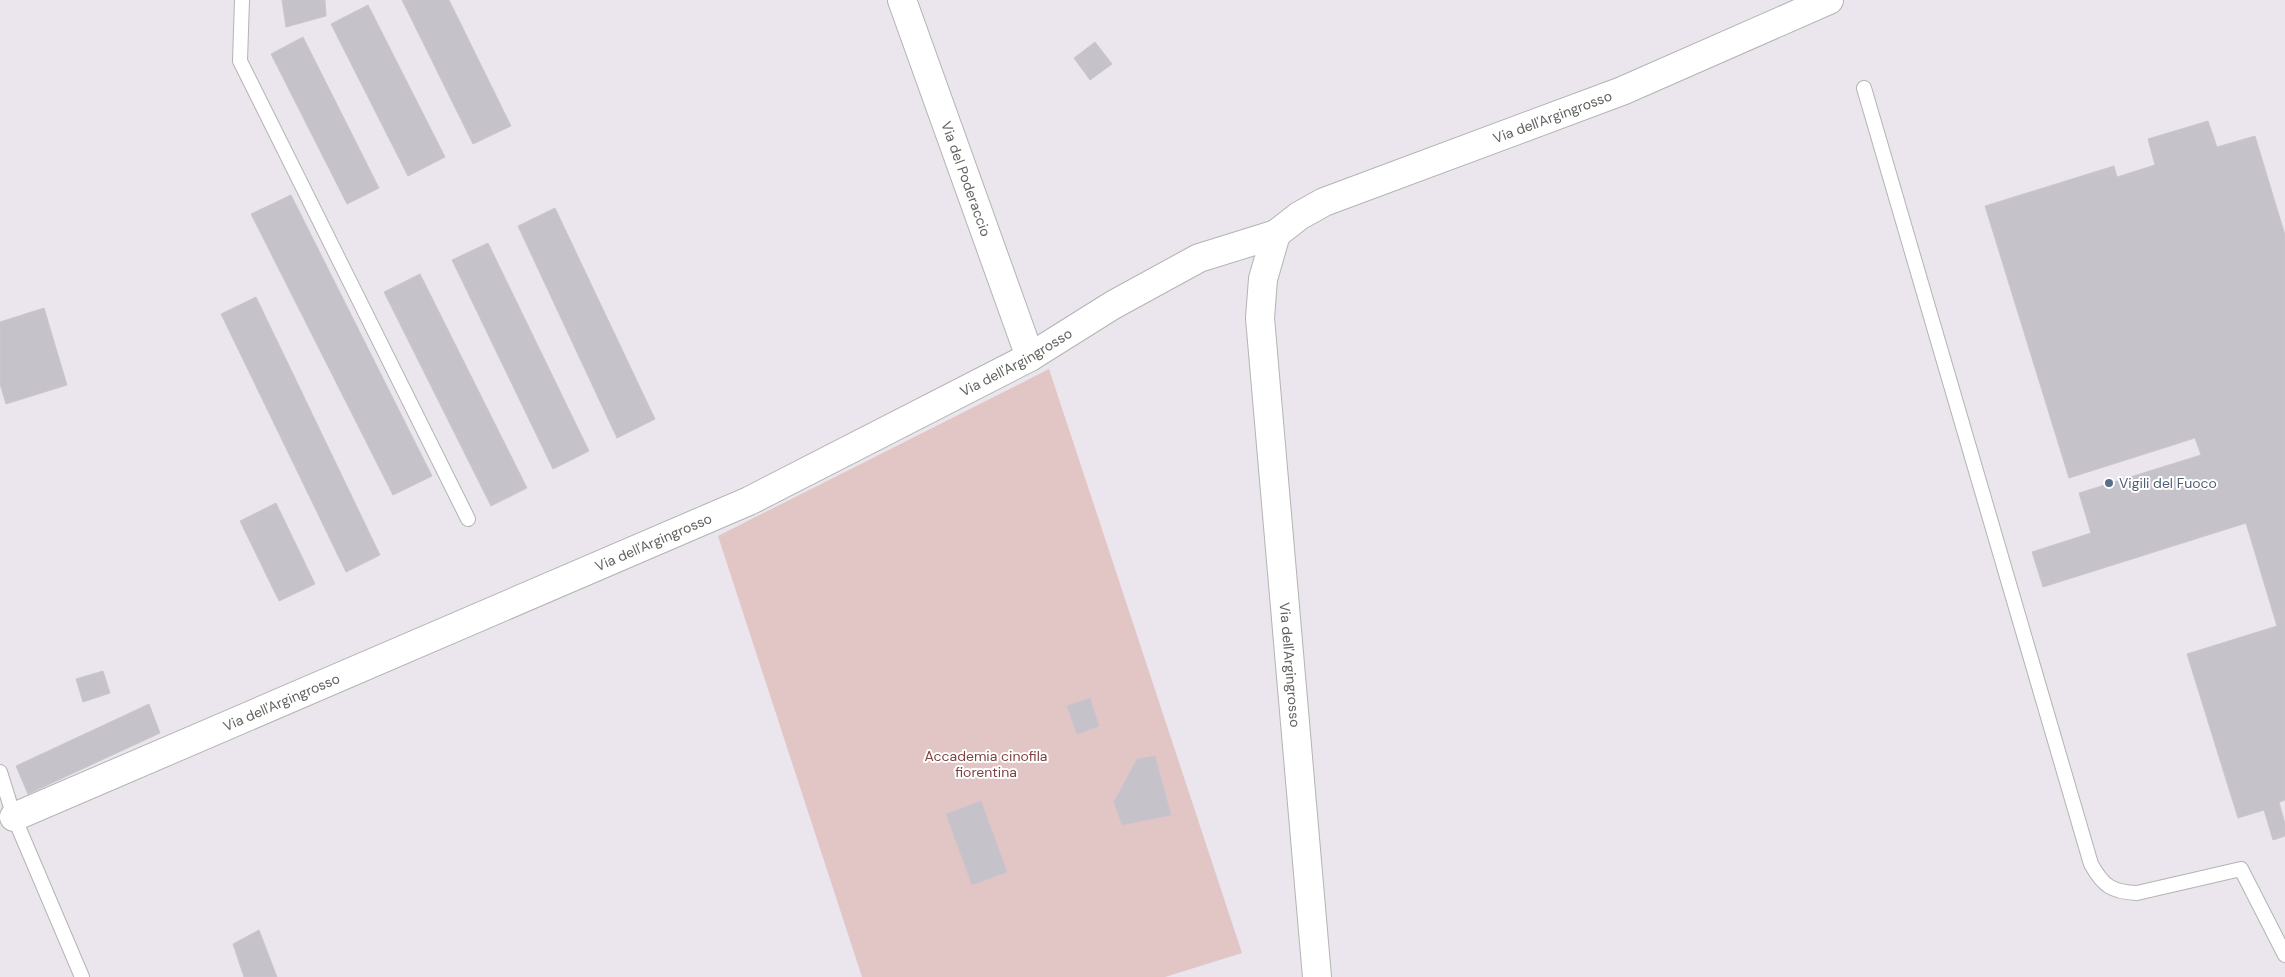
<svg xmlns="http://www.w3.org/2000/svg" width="2285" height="977" viewBox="0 0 2285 977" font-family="'DM Sans',sans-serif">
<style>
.green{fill:#e2c5c5}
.building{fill:#c6c2c9;stroke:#cdc4d1}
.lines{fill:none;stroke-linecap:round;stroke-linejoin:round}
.service-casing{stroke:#b2b5b0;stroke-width:16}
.minor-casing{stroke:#b2b5b0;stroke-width:30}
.service{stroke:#fff;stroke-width:14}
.minor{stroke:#fff;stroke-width:28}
.service-dot{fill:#5c6f8a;stroke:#fff;stroke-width:2}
.labels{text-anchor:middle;stroke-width:4;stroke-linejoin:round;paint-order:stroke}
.street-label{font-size:14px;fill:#60635d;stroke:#fff}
.service-label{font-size:14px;fill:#4e5e75;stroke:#fff;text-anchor:start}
.park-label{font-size:14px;fill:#7f4240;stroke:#fff}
</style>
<rect width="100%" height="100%" fill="#ebe5ed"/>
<path class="green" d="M1049,369l193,584 -77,24h-303l-144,-441z"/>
<path class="building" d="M282,0h43l1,16 -40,11z
M402,0h47l62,126 -38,18z
M368,5l77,152 -37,19 -77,-152z
M303,37l76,151 -32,16 -76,-150z
M1095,42l17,22 -22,16 -16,-22z
M2208,121l9,26 38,-11 30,99v565l-6,2 6,22v12l-12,4 -9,-30 -26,8 -51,-164 90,-28 -31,-103 -203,64 -11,-35 59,-19 -12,-40 122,-38 -6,-17 -126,40 -84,-272 129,-40 3,11 38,-12 -7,-26z
M291,195l141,281 -39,19 -142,-281z
M555,208l100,211 -38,19 -99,-212z
M488,243l101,208 -36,18 -101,-209z
M420,274l107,214 -36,18 -107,-214z
M256,297l124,258 -34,17 -125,-258z
M44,308l23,77 -61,19 -6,-20v-62z
M276,503l39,81 -36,17 -39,-80z
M103,671l7,22 -27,9 -7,-23z
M1090,698l9,28 -22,8 -10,-28z
M149,704l11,29 -132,61 -12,-28z
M1155,756l16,59 -49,10 -8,-23 23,-43z
M981,801l26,71 -35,13 -26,-71z
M259,930l18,47h-33l-11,-33z"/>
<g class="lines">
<g class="service-casing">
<path id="service" d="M242,0l-2,61 228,458
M1864,88l227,776c12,22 21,28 46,29l104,-24 44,86
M0,772l14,45 68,160"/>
</g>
<g class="minor-casing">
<g id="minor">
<path id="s1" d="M902,0l128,357"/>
<path id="s2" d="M1276,234l-13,45 -3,39 57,659"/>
<path id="s3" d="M14,817l735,-316 281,-144 83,-52 86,-47 77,-24 23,-18 25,-14 298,-111 207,-91"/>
</g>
</g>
<use href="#service" class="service"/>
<use href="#minor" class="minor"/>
</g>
<circle class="service-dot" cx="2109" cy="483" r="5"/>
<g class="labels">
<g class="street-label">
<text dy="5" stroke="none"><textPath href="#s3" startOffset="1694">Via dell'Argingrosso</textPath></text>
<text dy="5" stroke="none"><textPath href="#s1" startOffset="190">Via del Poderaccio</textPath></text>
<text dy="5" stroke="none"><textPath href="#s3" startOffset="1101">Via dell'Argingrosso</textPath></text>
<text dy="5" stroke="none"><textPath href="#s3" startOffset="696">Via dell'Argingrosso</textPath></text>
<text dy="5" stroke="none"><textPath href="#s2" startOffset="434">Via dell'Argingrosso</textPath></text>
<text dy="5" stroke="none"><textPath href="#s3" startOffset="291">Via dell'Argingrosso</textPath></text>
</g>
<g class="service-label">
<text x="2119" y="488">Vigili del Fuoco</text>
</g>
<g class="park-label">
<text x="986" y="761">Accademia cinofila<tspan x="986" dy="16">fiorentina</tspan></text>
</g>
</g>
</svg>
